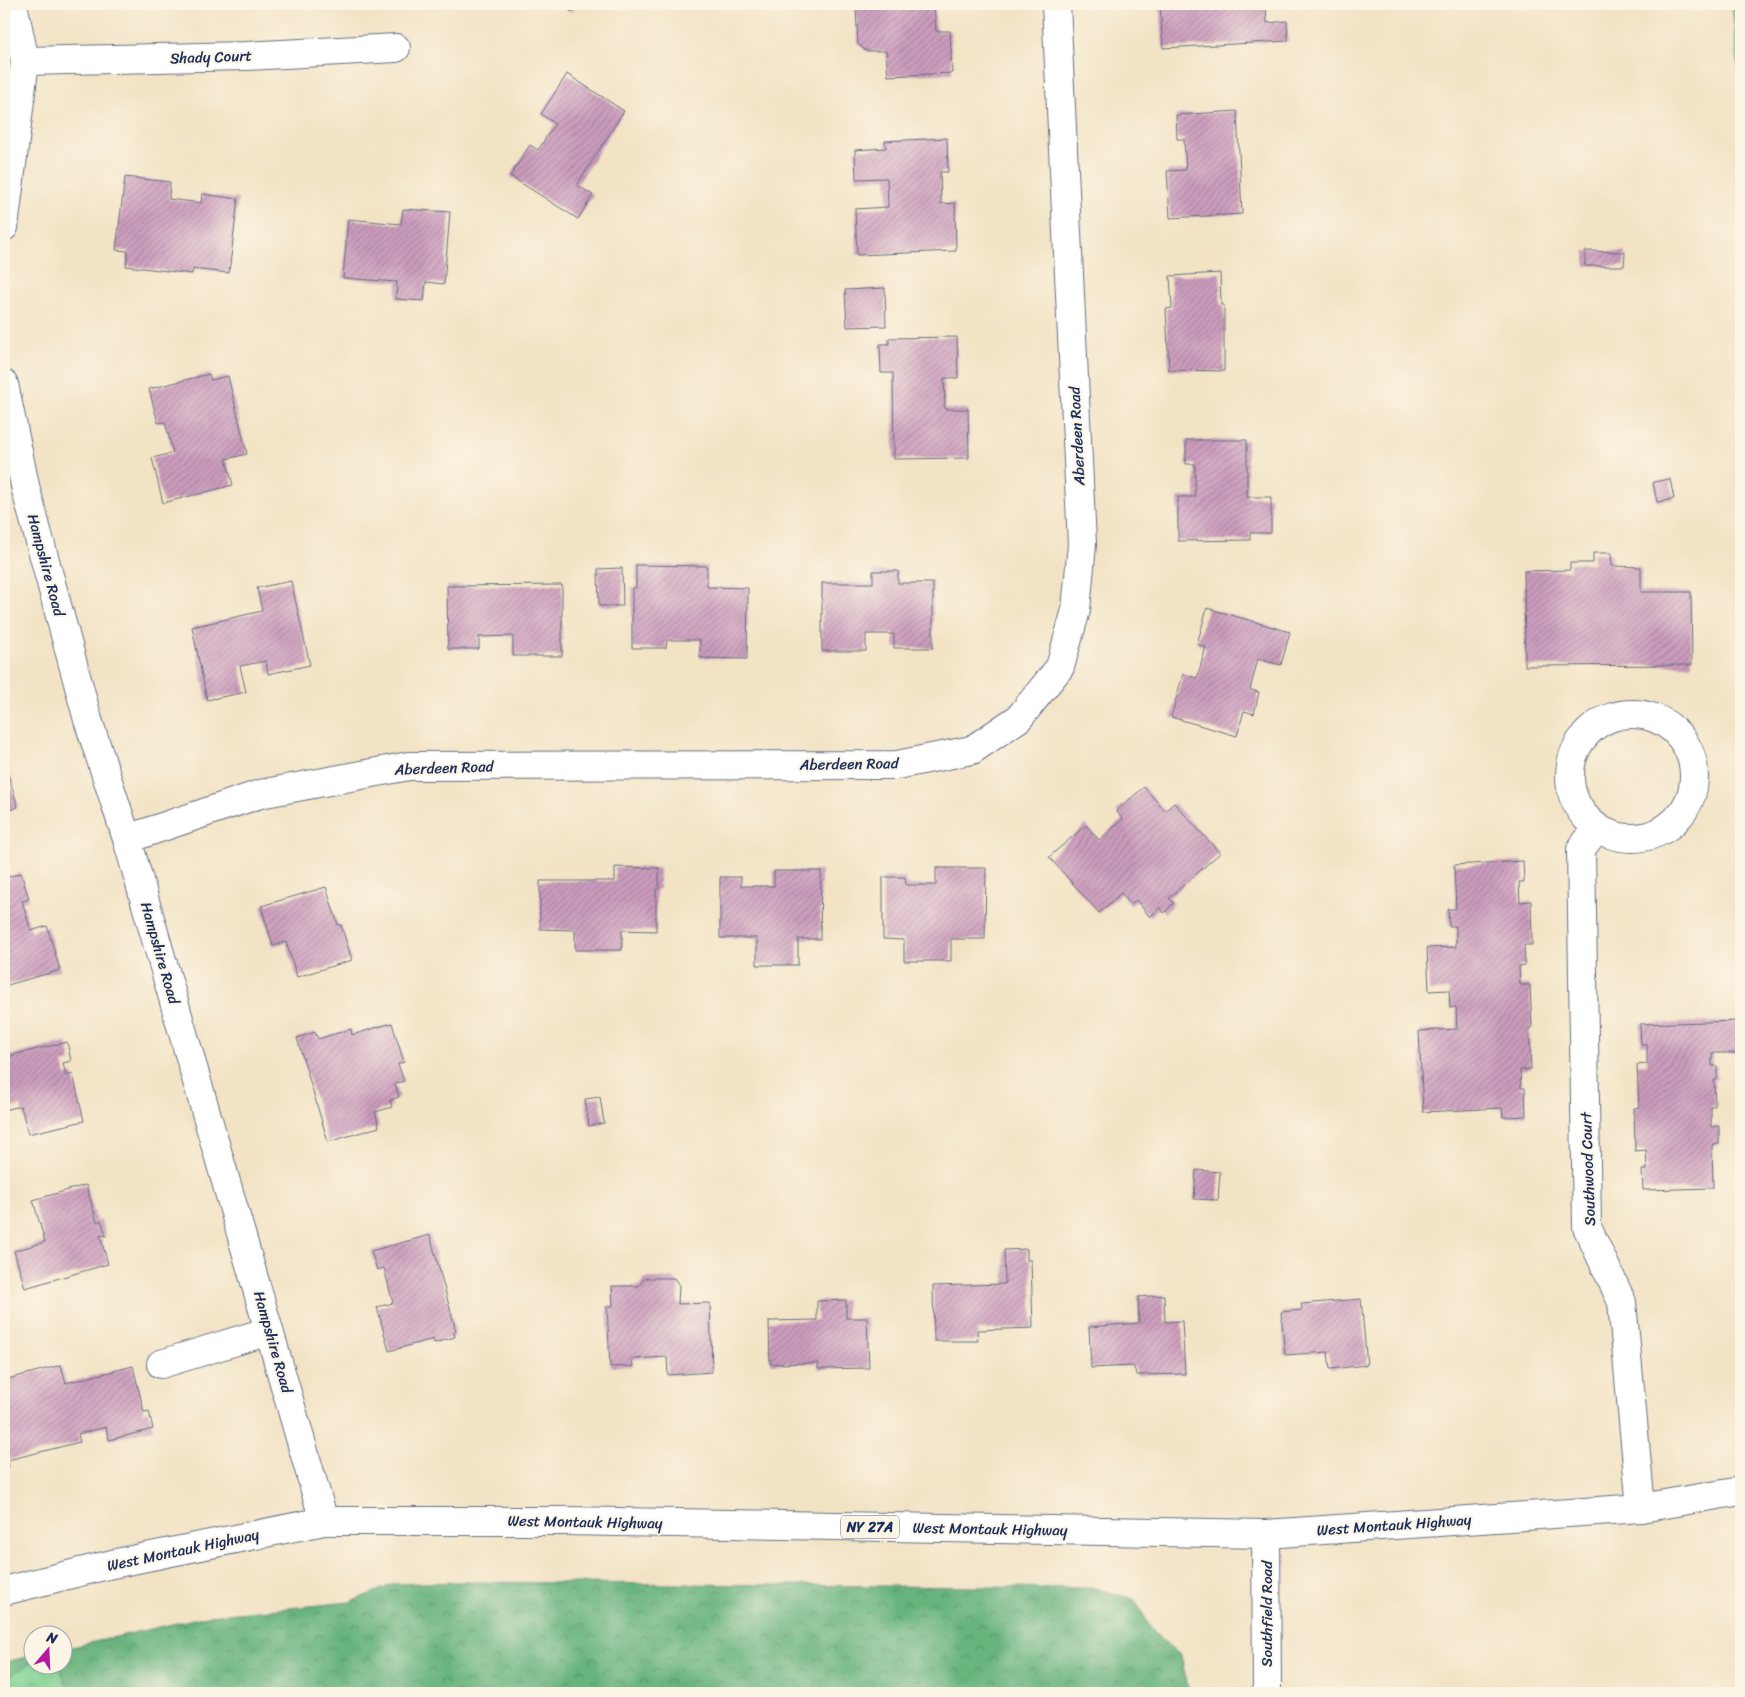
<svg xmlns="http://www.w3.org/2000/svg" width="1745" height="1697" viewBox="0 0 1745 1697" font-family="Sriracha,sans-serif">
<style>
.grass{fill:#81d293;stroke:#4e8078}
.forest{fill:url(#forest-crowns);stroke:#42726e}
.park{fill:url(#park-tufts);stroke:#4e8078}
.building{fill:url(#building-hatch)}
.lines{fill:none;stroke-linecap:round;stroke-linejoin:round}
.minor-casing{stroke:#666e82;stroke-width:30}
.major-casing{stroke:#666e82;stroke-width:30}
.minor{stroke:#fff;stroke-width:28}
.major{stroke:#fff;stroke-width:28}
.labels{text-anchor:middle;stroke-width:4;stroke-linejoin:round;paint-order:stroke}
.shield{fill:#fcf5e5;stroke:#5e6a86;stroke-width:1}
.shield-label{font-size:14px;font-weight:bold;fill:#1b2f5e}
.street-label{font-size:15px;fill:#1b2f5e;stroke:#fcf5e5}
</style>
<defs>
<pattern id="forest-crowns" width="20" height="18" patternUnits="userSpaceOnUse" patternTransform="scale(1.25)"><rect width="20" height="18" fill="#68b47d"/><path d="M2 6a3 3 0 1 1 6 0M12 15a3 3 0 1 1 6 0" fill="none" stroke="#55936a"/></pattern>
<pattern id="park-tufts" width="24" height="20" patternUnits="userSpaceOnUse" patternTransform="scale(1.25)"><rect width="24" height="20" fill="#81d293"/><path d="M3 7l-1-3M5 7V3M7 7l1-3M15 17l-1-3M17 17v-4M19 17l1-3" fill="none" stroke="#69ab7b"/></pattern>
<pattern id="building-hatch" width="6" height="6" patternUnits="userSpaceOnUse" patternTransform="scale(1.25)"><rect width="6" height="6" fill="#cc9cbd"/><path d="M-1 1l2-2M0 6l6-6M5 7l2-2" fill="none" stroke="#a5809d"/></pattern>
</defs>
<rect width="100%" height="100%" fill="#fcf5e5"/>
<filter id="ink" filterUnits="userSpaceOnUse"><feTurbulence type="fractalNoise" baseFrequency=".02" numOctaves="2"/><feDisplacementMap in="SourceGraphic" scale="10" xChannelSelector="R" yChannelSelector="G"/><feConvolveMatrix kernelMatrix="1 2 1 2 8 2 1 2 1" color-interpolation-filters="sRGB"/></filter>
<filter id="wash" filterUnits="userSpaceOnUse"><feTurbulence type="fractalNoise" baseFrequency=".0096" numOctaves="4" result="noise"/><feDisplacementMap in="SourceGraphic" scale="20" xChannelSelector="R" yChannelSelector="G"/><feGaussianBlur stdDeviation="1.12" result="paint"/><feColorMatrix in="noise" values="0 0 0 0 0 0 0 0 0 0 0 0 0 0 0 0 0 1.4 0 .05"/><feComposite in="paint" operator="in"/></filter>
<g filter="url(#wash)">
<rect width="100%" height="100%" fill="#f2e3c5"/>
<path class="grass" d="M1732,4h9v90z"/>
<path class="forest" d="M457,1582l637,6 40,11 21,35 26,22 8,36 -1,1h-1184v-29l5,-3 23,-5v8h30l1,-15 144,-33 143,-14 44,-18z"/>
<path class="park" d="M32,1662v2l27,1 10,28h-65v-13z"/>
<g id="blocks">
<path class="building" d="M563,4h17l-9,8z
M860,4h74l2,27h14l2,42 -64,3 -2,-25h-20l-8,-7 -2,-36z
M1160,4h106l1,19 20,-2 1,20 -125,7z
M567,74l57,37 -47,74 16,10 -15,24 -68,-43 20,-31 8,5 17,-26 -14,-10z
M1237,111l5,103 -72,4 -3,-47 19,-1 -2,-31h-7l-1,-24z
M947,138l1,34h-8l1,32 14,-1 1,48 -99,4 -2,-46 33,-2 -1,-29 -31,1 -1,-29 31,-2 -1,-7z
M125,177l45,5 -1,17 32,4 1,-9 36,5 -9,74 -36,-4 -1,5 -66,-8 2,-15 -12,-1z
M403,209l47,3 -6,72 -18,-2 -2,19 -28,-2 1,-17 -54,-4 5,-59 53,5z
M1585,251l40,1 -1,14h-39z
M1220,273l1,32h3v66l-55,-1 -3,-61 6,-1 -2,-32z
M885,288l1,38 -39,1 -2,-37z
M957,337l1,41h-14l1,31h23l1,49 -75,1 -1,-86h-12l-1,-29h9v-6z
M209,374l2,6 17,-4 19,78 -21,5 7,26 -70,18 -11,-45 21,-5 -8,-31 -7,1 -9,-34z
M1186,440h61v57h24v36h-21v7l-72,1v-44h17v-33h-9z
M1670,479l4,20 -17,3 -4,-20z
M1593,553h18l1,13 29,1v25h50l1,73 -167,1 -1,-95 46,-1v-7h23z
M636,565l71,1v21l41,1 -1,71 -47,-1v-18h-33l-1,8h-34v-60h4z
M622,568l1,38h-24l-1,-37z
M873,571h25v12h35v65h-39v-14h-28v17h-44v-68h51z
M291,581l19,84 -42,9 -2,-13 -26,5 6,26 -39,8 -15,-73 70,-16 -5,-23z
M562,585v71h-49v-20l-34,1v12h-31l-1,-63z
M1207,608l83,24 -9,33 -23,-6 -8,31 9,2 -5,22 -10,-3 -7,25 -66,-19 12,-43 14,4 9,-31 -9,-3z
M4,760l14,47 -14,5z
M1144,787l21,24 9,-8 46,50 -51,45 5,5 -10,10 -4,-6 -10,10 -14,-17 -5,5 -10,-12 -22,20 -50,-56 37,-32 13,15 24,-21 -7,-8z
M1523,861l1,21h-5l1,20 11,-1 1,44h-8l1,20 -6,1 1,19h10l2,43h-3l2,41 -11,1 1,18h4l1,28 -23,1 -1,-9 -79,4 -4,-81 38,-2 -1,-22 -6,1 -1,-18 -20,1 -2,-43 29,-1v-21h-7l-1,-17h8l-2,-44z
M615,867l44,1v21h-3v42l-34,-1v20h-47v-20l-35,-1v-48h75z
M936,868h50l-1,71h-34v22h-47v-21l-21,-1v-62h22l1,8h30z
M774,871h47l-1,68h-22v26h-41v-27h-37v-61h21v9h33z
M21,873l8,26 -7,2 9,30 16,-5 13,44 -56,16v-108z
M326,887l12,38h3l11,35 -55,17 -11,-35 -13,4 -12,-40z
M1739,1021l1,32h-28v13h5v14h-3l1,26h-4v21l8,-1v18l-7,1 1,43 -70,2 -1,-20h5l-1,-20 -11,1 -1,-43 5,-1 -2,-42 10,-1v-19h-6l-1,-21z
M392,1023l12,39 -6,2 6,17 -9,3 4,13 -9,3 2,7 -17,5 4,15 -51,15 -31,-104 18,-6 3,7 33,-10 1,6z
M67,1042l4,19 -8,2 3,13 7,-2 11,47 -56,13 -7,-28 -17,4v-53z
M600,1097l4,26 -15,3 -4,-27z
M1196,1170l24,2 -2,28 -24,-1z
M86,1185l11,37 4,-2 5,16 -6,-1 8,29 -83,24 -11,-37 31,-9 -12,-42z
M430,1235l26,96 -2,1 1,5 -21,6 -1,-4 -44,12 -12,-44 16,-4 -9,-35 -7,2 -6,-19z
M1027,1249v11h4l2,68 -56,2 1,11h-44l-1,-55 72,-2 -1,-34z
M645,1278h29l5,7 -1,19 32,-1 2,69 -44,3 -1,-18 -35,2 1,7 -23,1 -3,-61h6l-1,-20h27z
M1164,1295l1,27 17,-1 3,53 -48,1 -4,-9 -42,2 -2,-41 50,-4 -1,-26z
M1361,1299l6,66 -37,4 -2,-17 -43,3 -4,-43 21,-2 -1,-6z
M846,1300v18h21l2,50 -51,1v-6l-48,1 -1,-43 48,-1v-19z
M61,1365l5,18 67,-17 11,46 5,-1 4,18 -44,11 -3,-13 -28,7 2,8 -72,18 1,7 -5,1v-88z"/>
</g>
</g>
<g filter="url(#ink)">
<use href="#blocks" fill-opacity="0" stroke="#666e82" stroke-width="1"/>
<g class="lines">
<g class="minor-casing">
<path id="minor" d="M25,61l221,-5 150,-8
M4,227l21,-166 -12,-57
M4,384l22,106 62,230 39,119 197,682
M1570 776a62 62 0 1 1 124 0a62 62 0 1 1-124 0Z
M1597,828l-16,21 6,378 35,75 19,206
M127,839l133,-45 149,-28 488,-1 75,-15 47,-32 41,-51 16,-57 6,-66 -26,-540
M161,1364l108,-33
M1266,1534l1,159"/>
</g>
<g class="major-casing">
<path id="major" d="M4,1591l108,-27 212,-43h240l702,13 375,-26 100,-17"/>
</g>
<use href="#minor" class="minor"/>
<use href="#major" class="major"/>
</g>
</g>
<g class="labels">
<rect class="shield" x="841" y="1515.5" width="58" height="23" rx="4"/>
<g class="shield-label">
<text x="870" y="1532">NY 27A</text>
</g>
<g class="street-label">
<text transform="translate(211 57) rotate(-2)" y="5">Shady Court</text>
<text transform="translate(1077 436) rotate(-93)" y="5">Aberdeen Road</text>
<text transform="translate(46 565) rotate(75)" y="5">Hampshire Road</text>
<text transform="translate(849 764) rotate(-1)" y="5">Aberdeen Road</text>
<text transform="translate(444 768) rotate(-2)" y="5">Aberdeen Road</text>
<text transform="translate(160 953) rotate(74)" y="5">Hampshire Road</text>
<text transform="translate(1588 1169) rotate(-92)" y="5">Southwood Court</text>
<text transform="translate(273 1342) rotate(74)" y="5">Hampshire Road</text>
<text transform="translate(585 1522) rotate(1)" y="5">West Montauk Highway</text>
<text transform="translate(1394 1525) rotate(-4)" y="5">West Montauk Highway</text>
<text transform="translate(990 1529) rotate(1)" y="5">West Montauk Highway</text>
<text transform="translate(183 1550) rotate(-12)" y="5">West Montauk Highway</text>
<text transform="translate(1267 1614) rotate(-90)" y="5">Southfield Road</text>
</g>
</g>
<rect width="1745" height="1697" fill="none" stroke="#fcf5e5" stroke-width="20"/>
<g transform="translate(48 1650) rotate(19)"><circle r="24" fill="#fcf5e5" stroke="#a2a6af"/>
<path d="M0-4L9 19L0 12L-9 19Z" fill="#b5179e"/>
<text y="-8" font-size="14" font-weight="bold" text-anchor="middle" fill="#1b2f5e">N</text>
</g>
</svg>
